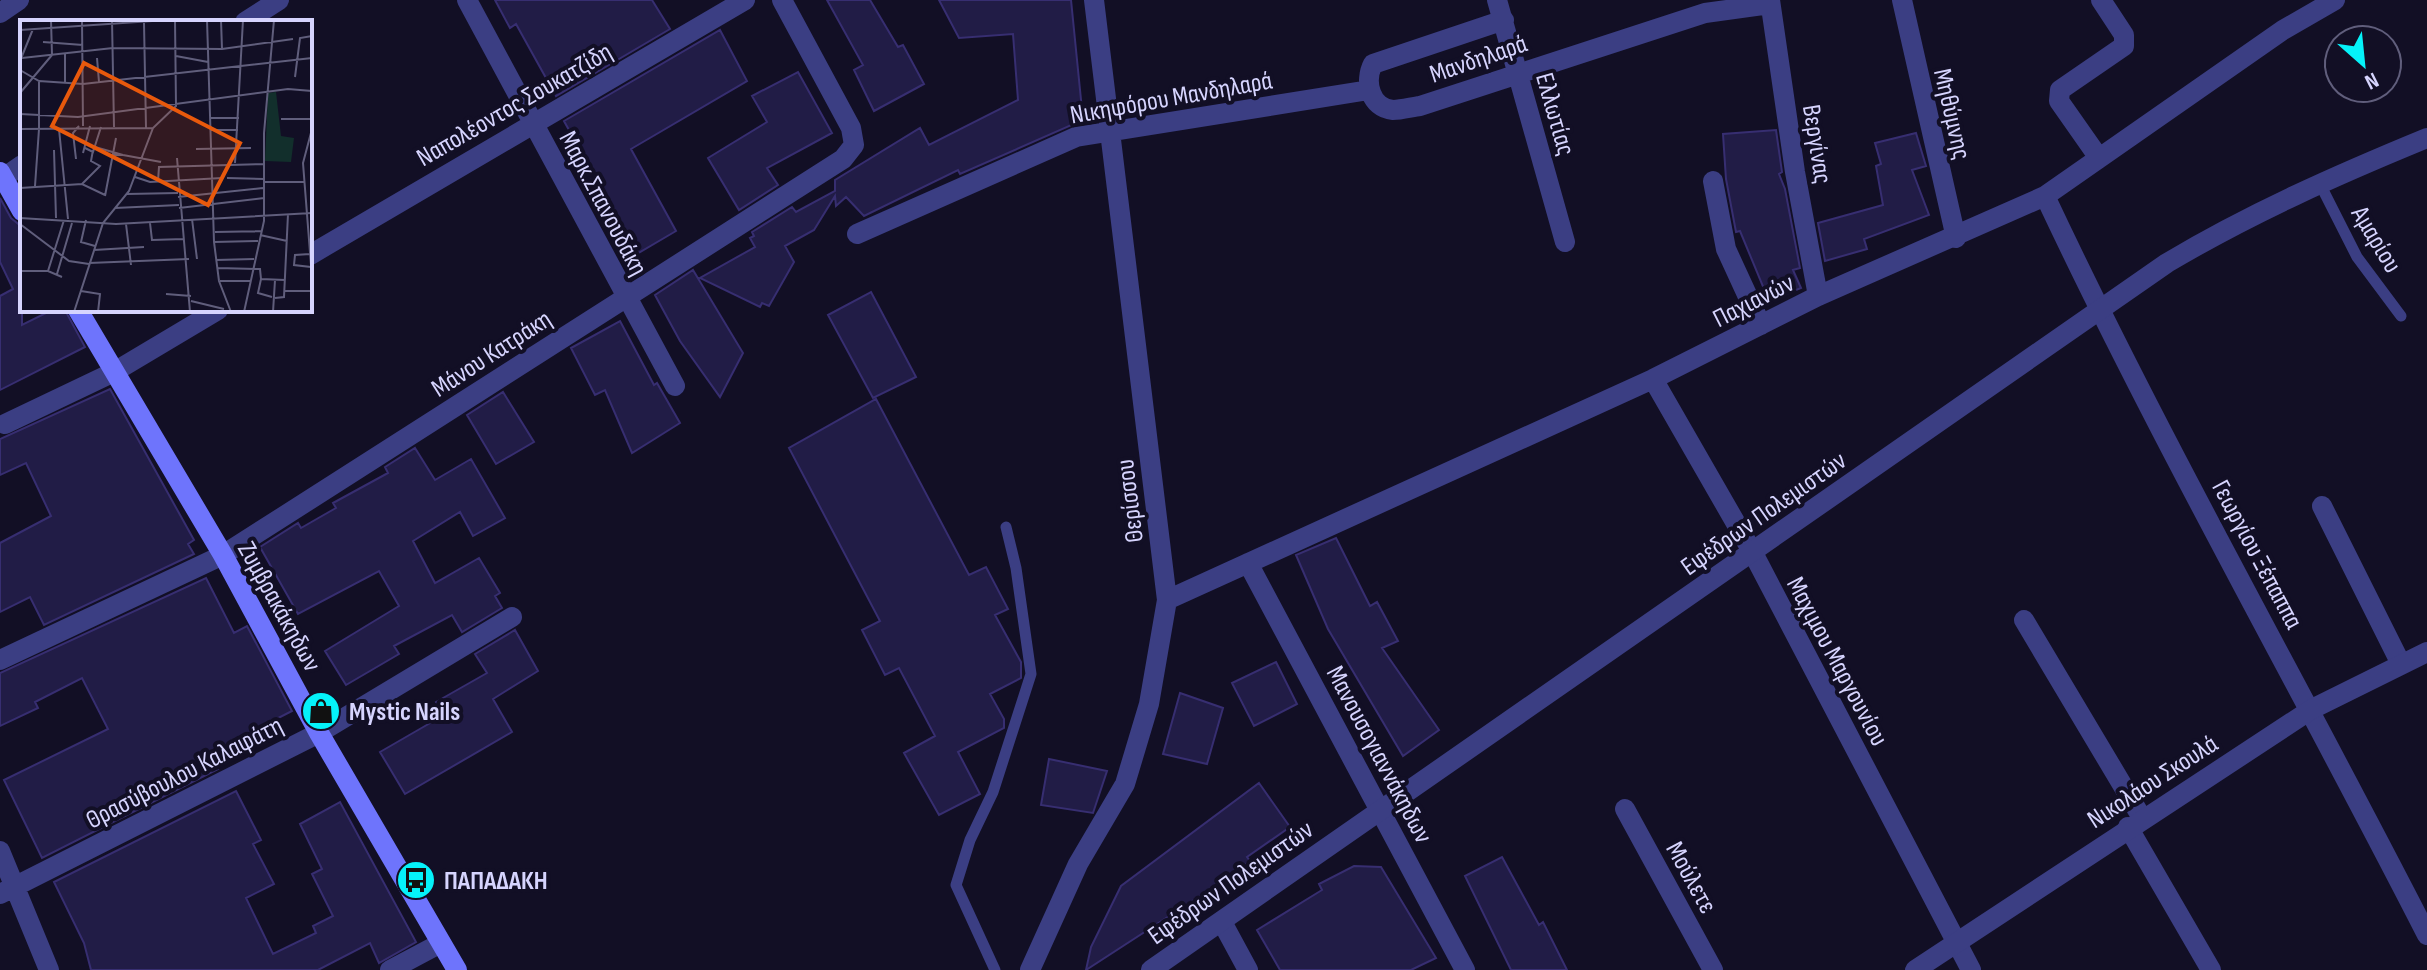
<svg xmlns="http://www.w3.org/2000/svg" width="2427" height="970" viewBox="0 0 2427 970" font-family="'Sofia Sans Condensed',sans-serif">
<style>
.building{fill:#211c46;stroke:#372e71;stroke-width:2}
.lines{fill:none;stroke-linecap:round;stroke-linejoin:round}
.service{stroke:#3b3e83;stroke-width:11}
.minor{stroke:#3b3e83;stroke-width:20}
.tertiary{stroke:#3b3e83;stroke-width:20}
.secondary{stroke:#6e74fc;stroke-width:20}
.labels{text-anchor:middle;stroke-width:8;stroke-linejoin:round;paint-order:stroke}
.street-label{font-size:26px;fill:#d6d4fe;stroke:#120f25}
.poi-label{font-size:26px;font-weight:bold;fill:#d6d4fe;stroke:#120f25;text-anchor:start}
.inset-road{fill:none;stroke:#605e7c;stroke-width:2}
.view{fill:#e8590c;fill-opacity:0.15;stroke:#e8590c;stroke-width:4}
.inset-edge{fill:none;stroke:#d6d4fe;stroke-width:4}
</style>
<rect width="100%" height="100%" fill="#120f25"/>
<path class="building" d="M495,0h157l18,29 -114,67 -40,-72 -6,4z
M827,0h43l28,47 5,-2 21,39 -50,27 -20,-41 9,-5z
M939,0h132l12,120 -123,54 -2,-4 -94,46 -18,-19 -10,9 -1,-10 -21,34 -29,16 9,16 -25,44 -7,-3 -2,4 -60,-29 55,-31 -5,-9 4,-2 -2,-4 40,-25 4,5 39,-21v-11l85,-52 9,17 89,-45 -5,-66 -54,4z
M720,30l27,51 -116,68 45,82 -46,27 -41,-77 6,-4 -31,-56z
M798,72l34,61 -65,35 11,17 -39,25 -31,-52 59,-36 -15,-26z
M1776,130l6,42 -3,2 6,15 15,79 -7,2 8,18 -32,13 -29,-70 -4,1 -10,-53 -3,-45z
M1916,133l10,33 -14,4 17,45 -65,24 3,10 -42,12 -7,-38 65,-18 -7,-39 5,-2 -6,-21z
M1962,140l3,16 -13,4 -4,-18z
M0,198l11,20 11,9v98l30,-15h13l20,37 -85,43v-94l13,-7 -13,-27z
M693,270l50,83 -23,44 -40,-56 -25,-46z
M871,292l45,85 -43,21 -45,-83z
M620,321l34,64 3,-2 23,40 -48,30 -27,-63 -10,5 -24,-47z
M110,389l84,151 -6,4 6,10 -150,71 -14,-28 -30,15v-69l51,-27 -25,-53 -26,12v-36z
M503,392l31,50 -38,22 -29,-49z
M876,399l93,176 17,-8 22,42 -13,6 26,47v16l-31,16 14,25v9l-46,24 22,42 -41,21 -35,-62 31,-17 -36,-68 -14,7 -23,-45 18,-9 -91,-173z
M415,448l20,32 36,-21 34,59 -32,18 -13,-24 -47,29 22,42 44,-25 21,35 -5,3 7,12 -40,24 -10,-17 -58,31 5,8 -53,31 -21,-34 74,-45 -20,-35 -81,43 -38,-67 38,-24 3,5 35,-20 -3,-5 55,-30 -3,-6z
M1336,538l34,68 7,-4 21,39 -16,7 57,82 -36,26 -75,-127 -32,-74z
M206,578l28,55 13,-7 45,85 -82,42 8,16 -176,89 -38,-78 104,-51 -26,-51 -47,24 3,6 -38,18v-53z
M515,630l23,41 -45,28 19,33 -107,62 -25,-42 64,-37 -8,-13 51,-29 -12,-19z
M1276,662l21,42 -43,22 -22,-43z
M1180,693l43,15 -16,56 -44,-10z
M1049,759l58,12 -14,42 -52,-8z
M1259,783l31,44 -43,30 3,4 -33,24 -131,85 5,-23 30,-61z
M236,791l25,49 -8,4 21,40 -28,14 27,56 43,-21 -3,-7 20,-10 -21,-42 10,-5 -22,-45 40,-22 76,140 -37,21 -9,-20 -52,27h-227l-7,-27 -30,-61z
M1502,857l37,68 4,-3 24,48h-56l-46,-94z
M1354,866l27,1 55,91 -25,12h-131l-23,-40 65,-40 -3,-6z"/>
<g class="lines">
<path class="service" d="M2319,182l38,75 44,59
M995,970l-39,-85 14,-45 23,-48 38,-118 -15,-106 -10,-41"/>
<path class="minor" d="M467,0l208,386
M1497,0l68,242
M1770,0l25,172 23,124
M1902,0l54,238
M0,13l19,-13
M1504,20l-131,44c-9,17 -3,44 20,46 8,0 19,-3 27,-4l285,-93 65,-9
M245,22l34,-22
M2099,158l-40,-57 1,-11 64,-44v-11l-23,-35
M0,180l22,-15
M1713,181l13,68 35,76
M2045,196c118,251 256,492 382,739
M857,234l219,-97 293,-47
M310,255l435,-255
M1653,379l100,174 218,417
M5,424l109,-52 104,-62
M2322,506l79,158
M1248,563l217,407
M1167,600l486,-221 165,-83 227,-100 238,-166 52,-30
M2024,620l118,198
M0,660l223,-105 620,-396 11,-14 -3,-17 -69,-128
M1625,809l88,161
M2128,827l83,143
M0,851l49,119
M0,894l319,-161 193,-116
M1222,922l26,48
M390,970l51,-27
M1030,970l48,-106 47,-80 24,-80 18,-104 -73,-600"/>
<path class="tertiary" d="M1151,970l1016,-707c84,-50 170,-88 260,-125
M1915,970l397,-261 115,-57"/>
<path class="secondary" d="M0,172l22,39
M78,310l145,245 96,178 138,237"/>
</g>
<defs>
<g id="shop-disc" transform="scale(2)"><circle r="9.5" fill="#05f2f9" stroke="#120f25"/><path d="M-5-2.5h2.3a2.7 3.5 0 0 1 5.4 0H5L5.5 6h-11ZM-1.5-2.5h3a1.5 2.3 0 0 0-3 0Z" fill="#111"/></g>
<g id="bus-disc" transform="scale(2)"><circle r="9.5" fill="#05f2f9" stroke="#120f25"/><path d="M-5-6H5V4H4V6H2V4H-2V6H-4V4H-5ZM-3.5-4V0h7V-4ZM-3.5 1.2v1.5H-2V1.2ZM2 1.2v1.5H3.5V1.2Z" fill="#111"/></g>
</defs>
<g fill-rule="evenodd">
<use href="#shop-disc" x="321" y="711"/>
<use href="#bus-disc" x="416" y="880"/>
</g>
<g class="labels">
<g class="street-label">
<text transform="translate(1478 58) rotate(-19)" y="9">Μανδηλαρά</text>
<text transform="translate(1171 97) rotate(-10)" y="9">Νικηφόρου Μανδηλαρά</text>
<text transform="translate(514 104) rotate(-30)" y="9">Ναπολέοντος Σουκατζίδη</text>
<text transform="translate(1556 114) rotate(74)" y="9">Ελλωτίας</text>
<text transform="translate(1953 114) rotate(77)" y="9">Μηθύμνης</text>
<text transform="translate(1818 144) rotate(81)" y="9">Βεργίνας</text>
<text transform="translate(604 203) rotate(62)" y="9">Μαρκ.Σπανουδάκη</text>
<text transform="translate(2377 239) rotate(59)" y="9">Αμαρίου</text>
<text transform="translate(1753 300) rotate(-27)" y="9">Παχιανών</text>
<text transform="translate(491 353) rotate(-33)" y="9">Μάνου Κατράκη</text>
<text transform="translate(1129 501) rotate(-97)" y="9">Θερίσσου</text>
<text transform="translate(1763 513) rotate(-35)" y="9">Εφέδρων Πολεμιστών</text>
<text transform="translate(2258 554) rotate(62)" y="9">Γεωργίου Ξέπαππα</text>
<text transform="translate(280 606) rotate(61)" y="9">Ζυμβρακάκηδων</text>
<text transform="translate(1838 661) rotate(62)" y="9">Μαχιμου Mαργουνίου</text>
<text transform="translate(1380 754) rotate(62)" y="9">Μανουσογιαννάκηδων</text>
<text transform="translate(184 772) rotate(-27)" y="9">Θρασύβουλου Καλαφάτη</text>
<text transform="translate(2152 781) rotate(-33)" y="9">Νικολάου Σκουλά</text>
<text transform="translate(1692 877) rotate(61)" y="9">Μούλετε</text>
<text transform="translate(1230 882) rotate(-35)" y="9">Εφέδρων Πολεμιστών</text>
</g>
<g class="poi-label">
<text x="349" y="720">Mystic Nails</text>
<text x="444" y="889">ΠΑΠΑΔΑΚΗ</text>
</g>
</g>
<g transform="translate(20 20)">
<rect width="292" height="292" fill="#120f25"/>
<path d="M256,72l5,44 13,2 -3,24 -26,-1 3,-68z" fill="#122f2c"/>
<path class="inset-road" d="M31,0l1,35M62,0l1,106M92,0l2,107M187,0l7,222 5,39 12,31M201,0l1,29M124,3l2,105M0,10l147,-10M23,22l40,3M45,34v30M156,36l32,6M2,38l91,-10 109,1 71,-10M77,38l2,24M0,41l13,-32M0,50l19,11 44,3 229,-26M275,57l5,-39 12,-2M19,61v48M0,73l32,-38M0,94l58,3 210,-28 24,2M190,98h29M261,99h31M0,109l133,-1M39,109l9,90M292,109l-9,34 9,115M191,110h27M75,127l28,8h-11M65,128l8,4 8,-25M176,129l55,-1M34,130l2,68M63,133l7,-27M103,135l38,7M157,138l13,154M56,139l-3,-26 6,-7M215,143l8,-143M115,157l15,5 72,-4M207,158l37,1M138,161l1,-14 105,-3M245,162h40M62,164l18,-18 -9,-5 2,-11M15,166l4,-57M0,168l62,-4 23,11M107,174l51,-1M85,176l11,-58M158,177l85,-9M95,188l64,-3M159,188l85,-10M0,198l96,6 196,-11M172,199l5,40M66,200l-5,22 14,4M130,203l2,17 32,-1M0,204l49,37 20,3M106,204l5,41M195,212l47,-1M240,215l27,6M194,222l44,-1M74,230l50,-3M290,234l-15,1 -1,10 17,2M196,240l38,-1M69,243l100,-4M198,248l42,1 1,10 24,1M28,251l16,-51M37,254l15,-51M0,258v-7h28l14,6M241,259l-3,14 14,4M200,261h30M61,271l19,3 -2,18M265,271h27M146,274l25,2M255,278l9,-1 4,-83M171,281l33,8M54,292l29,-89 26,-32 24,-63 23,-22 -1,-86M224,292l20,-91v-88l10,-113M253,292l2,-32"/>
<path class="view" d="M64,43l156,80 -32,62 -156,-79z"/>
<rect width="292" height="292" class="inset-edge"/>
</g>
<g transform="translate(2363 64) rotate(153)"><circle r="38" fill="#120f25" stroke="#605e7c" stroke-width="2"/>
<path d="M0-6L14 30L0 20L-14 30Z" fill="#05f2f9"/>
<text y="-12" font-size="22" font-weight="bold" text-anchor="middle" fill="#d6d4fe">N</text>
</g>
</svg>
